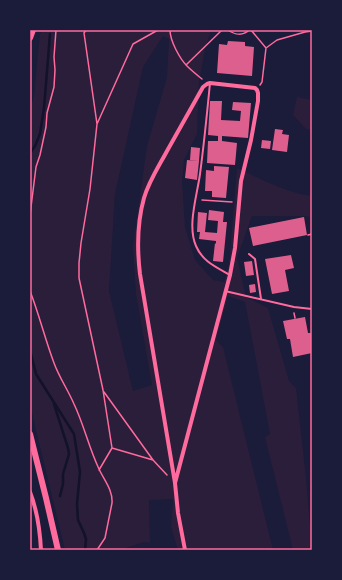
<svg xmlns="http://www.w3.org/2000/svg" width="342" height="580" viewBox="0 0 342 580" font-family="Ubuntu,sans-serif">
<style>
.green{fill:#2a1e3b;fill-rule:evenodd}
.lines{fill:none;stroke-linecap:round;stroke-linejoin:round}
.stream{stroke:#12122b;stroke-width:2.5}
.building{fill:#dd5f8e}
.path{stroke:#ff6b9d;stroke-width:1.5}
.service{stroke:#ff6b9d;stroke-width:2}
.minor{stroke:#ff6b9d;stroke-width:4}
.secondary{stroke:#ff6b9d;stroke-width:6}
.neatline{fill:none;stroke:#ff6b9d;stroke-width:1.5}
</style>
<rect width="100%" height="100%" fill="#1b1b3a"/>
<path class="green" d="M43,30h168l-6,19 -6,33 -2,52 -13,26 -2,22 3,45 10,33 18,20 11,2 5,-17 8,-97c22,10 50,25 75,28v21l-10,-1h-50l-15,42 9,39 22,11 21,73 7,7 10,90 6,72h-19l-28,-113 5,-3 -25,-132 -17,-6 -12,44 7,7 50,203h-95l-7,-23 2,-28 -24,1 1,43 -6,-1 -24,8h-55l-35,-145v-294l4,-15 6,-62zM163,36l6,3 -2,38 -20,69 -14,101 3,47 16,91 -19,6 -24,-100 6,-97 28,-127z
M297,97l15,3v30l-6,-1 -13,-14z"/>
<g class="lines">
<path class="stream" d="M30,153l5,-7 5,-12 4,-26 6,-74
M30,350l6,24 38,60 6,38 -3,32 1,16 6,13 2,6 -1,11
M54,404l14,44 1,6 -6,20v10l-3,12"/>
</g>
<path class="building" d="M228,41l17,1v4l9,1 -2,29 -35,-3 2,-29 8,1z
M210,101h12l-1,19 19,1 1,-10 -9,-1 1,-8 18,1 -3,35 -26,-2v5l15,2 -2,22 -28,-2 1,-22h10v-5l-10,-1z
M275,129l8,1 -1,4 7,1 -2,17 -15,-2z
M262,140l9,1 -1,8 -9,-1z
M191,147l9,1 -1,13 -9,-1z
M187,160l12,1 -2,19 -12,-2z
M214,166l15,1 -3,31 -14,-1v-6h-7l1,-21 8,1z
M209,210l15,2 -1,10h4l-4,40 -10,-1 2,-18 1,1v-3l-17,-2 1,-7h-3l1,-20 9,1 -2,19 12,1 1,-12 -10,-1z
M304,217l3,18 -54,11 -4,-18z
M291,255l3,13 -9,2 4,21 -17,3 -7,-35z
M252,261l2,14 -8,1 -2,-14z
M255,284l1,8 -6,1 -1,-8z
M305,317l3,16h3l1,4v16l-19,4 -3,-18h-3l-4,-18z"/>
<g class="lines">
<path class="path" d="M86,30l-2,3 13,91 -7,65 -9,54 -2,20v15l24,112 9,58 -13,22
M170,30c0,11 10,29 17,36 5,5 10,9 15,13
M228,30c7,5 15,6 21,0
M251,30l15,18 -4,34 -2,3
M266,48l11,-8 28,-8 7,-1
M186,65l36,-35
M97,124l36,-80 25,-14
M202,200l30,2
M30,215l6,-48 4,-12 6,-28 1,-14 7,-26 1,-17 -1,-13 2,-27
M308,235l4,-1
M30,291c9,23 15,48 24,72 5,14 14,27 20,41 10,21 15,44 25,65 5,11 14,21 13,34l-7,35 -8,12
M294,313l1,5
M104,392l49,68 14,15
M112,448l41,12"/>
<path class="service" d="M210,83c-3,31 -6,61 -10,91 -3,22 -13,52 -4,72 7,16 20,21 34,29
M249,254l6,5 6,40
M225,291l69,16 18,2"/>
<path class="minor" d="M175,483l55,-208 5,-27 6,-67 10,-41 7,-39v-8l-1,-3 -2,-2 -45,-5 -3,1 -4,3c-12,21 -24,43 -36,64 -8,15 -18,30 -23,47 -7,25 -7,51 -4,76l35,209 3,30 7,37
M30,492c7,18 10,39 11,58"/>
<path class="secondary" d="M30,38l3,-8
M30,434l16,64 12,52"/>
</g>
<rect width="342" height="580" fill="none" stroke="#1b1b3a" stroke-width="62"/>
<rect x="31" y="31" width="280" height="518" class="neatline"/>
</svg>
